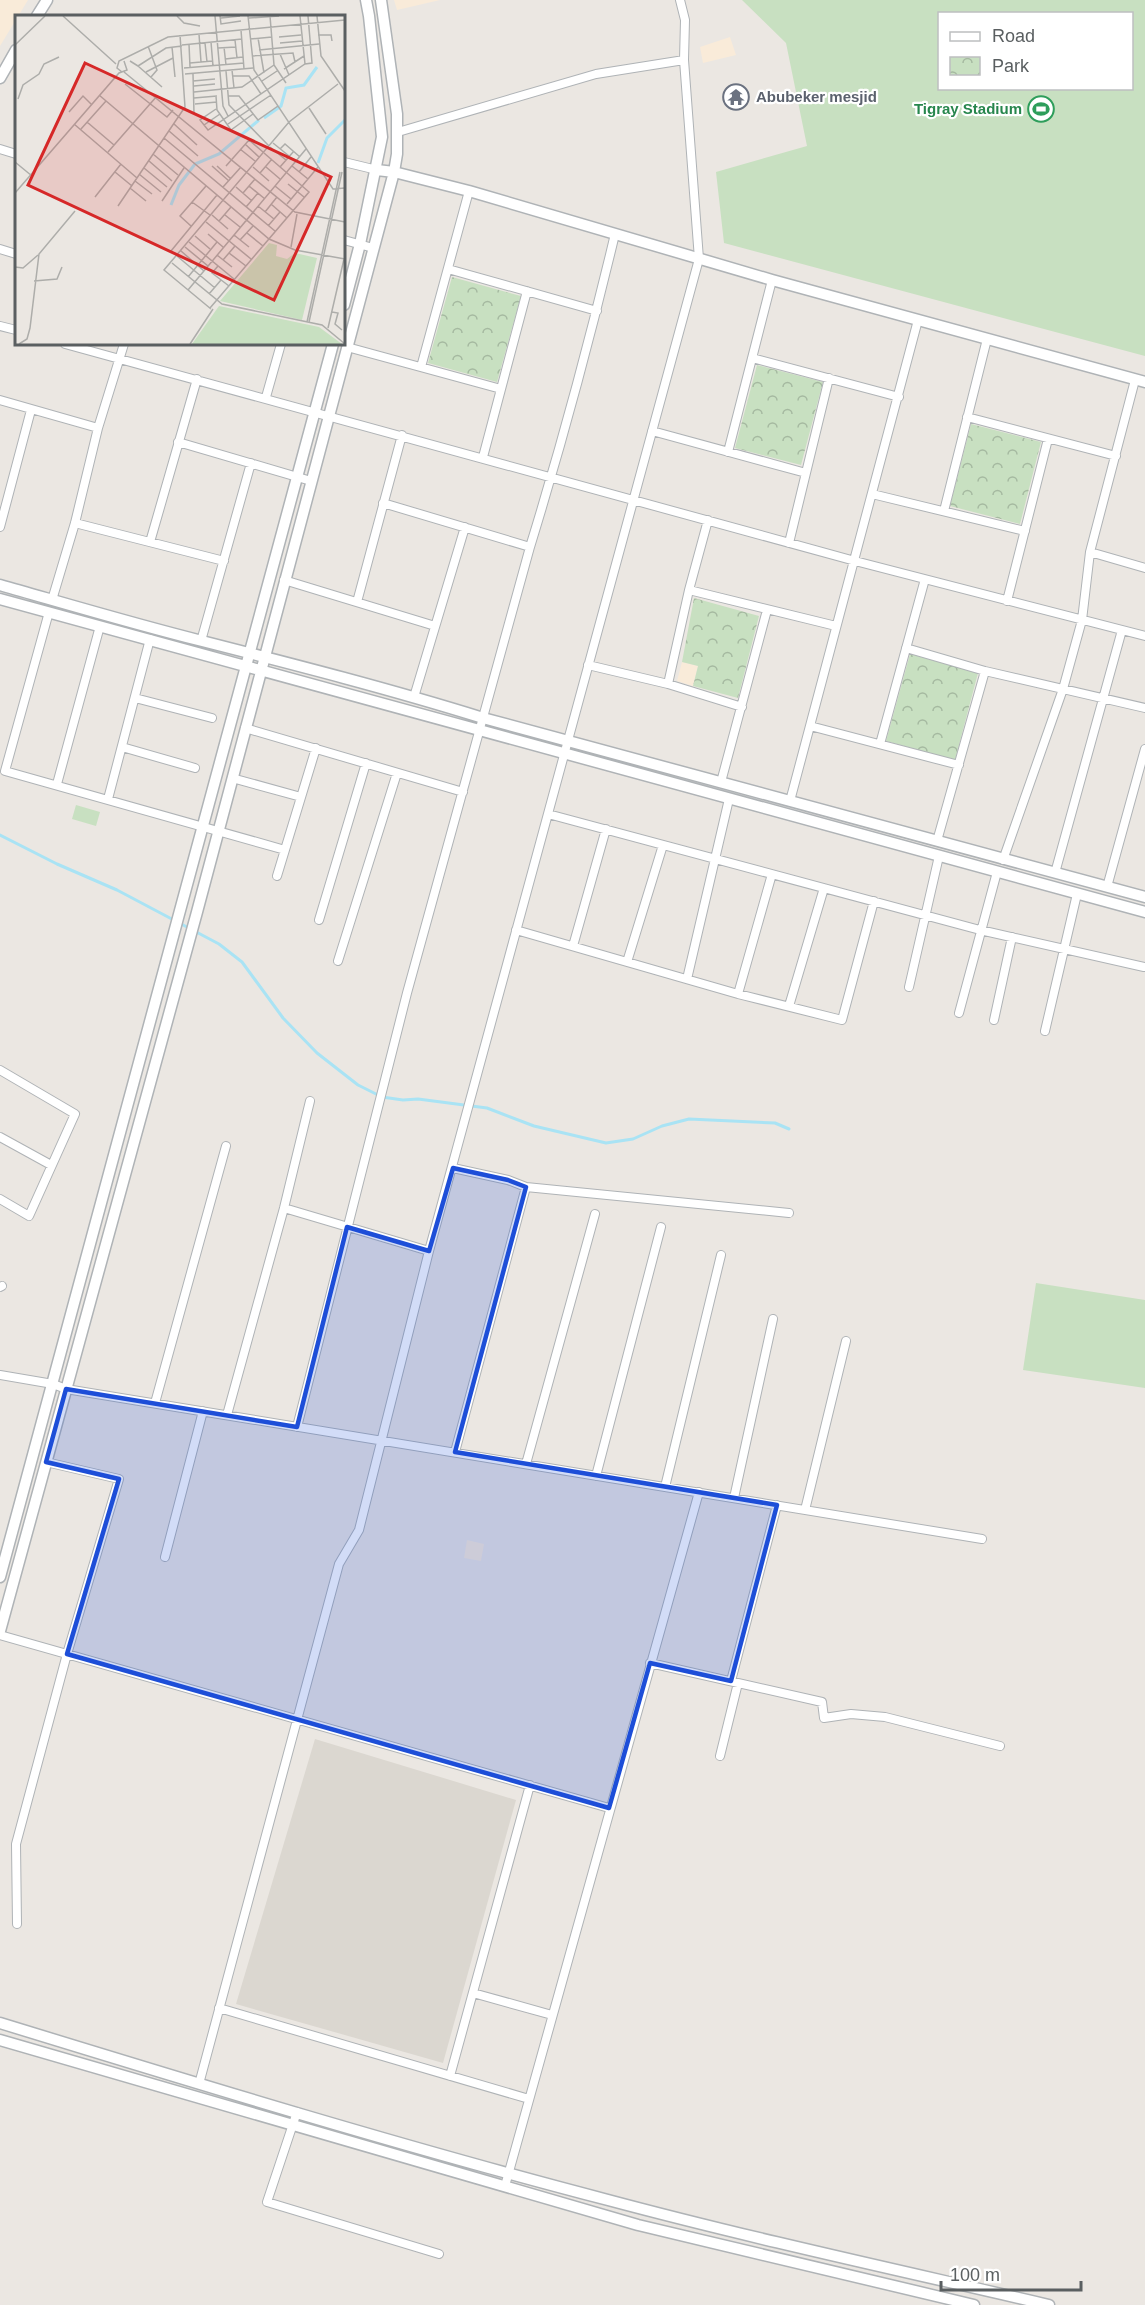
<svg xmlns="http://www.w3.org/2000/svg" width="1145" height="2305" viewBox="0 0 1145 2305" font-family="Arial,sans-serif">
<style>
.commercial{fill:#f9ebd9}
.education{fill:#dbd7d0}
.grass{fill:#c8e0c1;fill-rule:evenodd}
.park{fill:url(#park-crowns)}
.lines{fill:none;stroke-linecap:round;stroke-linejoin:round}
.stream{stroke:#a9e3f4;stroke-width:3}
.street-casing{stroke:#afb3b6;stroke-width:10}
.secondary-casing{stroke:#afb3b6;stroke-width:13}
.street{stroke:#fff;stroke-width:8}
.secondary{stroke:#fff;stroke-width:10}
.marked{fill:#1d4ed8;fill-opacity:0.2;stroke:#1d4ed8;stroke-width:4.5;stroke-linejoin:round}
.labels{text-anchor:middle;stroke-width:4.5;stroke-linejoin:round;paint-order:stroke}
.worship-label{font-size:15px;font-weight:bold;fill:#5b616d;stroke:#fff;text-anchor:start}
.leisure-label{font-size:15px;font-weight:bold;fill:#27864d;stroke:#fff;text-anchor:end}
.inset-river{fill:none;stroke:#a9e3f4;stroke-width:3}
.inset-road{fill:none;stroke:#adadaa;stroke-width:1.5}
.view{fill:#d62828;fill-opacity:0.15;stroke:#d62828;stroke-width:3}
.inset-edge{fill:none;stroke:#5a5f61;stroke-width:3}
</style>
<defs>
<pattern id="park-crowns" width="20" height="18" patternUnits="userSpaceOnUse" patternTransform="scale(1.5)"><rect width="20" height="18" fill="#c8e0c1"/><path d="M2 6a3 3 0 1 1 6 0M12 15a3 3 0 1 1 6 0" fill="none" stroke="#a5b9a0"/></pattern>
</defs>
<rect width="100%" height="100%" fill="#ebe7e2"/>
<path class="commercial" d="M0,0h28l-28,46z
M394,0h46l-43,10z
M730,37l6,18 -33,8 -3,-16z
M682,662l16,4 -5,20 -16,-5z
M467,1540l17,4 -3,17 -17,-3z"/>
<path class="education" d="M315,1739l201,61 -73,263 -207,-59z"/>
<path class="grass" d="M742,0h403v356l-421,-113 -8,-71 91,-26 -21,-103zM940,14h192v74h-192z
M76,805l24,7 -4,14 -24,-7z
M1036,1283l109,17v88l-122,-18z"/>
<path class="park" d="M452,277l69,19 -24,86 -69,-19z
M757,365l66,17 -22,83 -66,-17z
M971,424l70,18 -21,82 -70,-18z
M694,598l65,18 -21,82 -45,-12 5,-20 -16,-4z
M910,654l68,19 -23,87 -69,-19z"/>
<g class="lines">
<path class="stream" d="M0,835l57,29 60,26 102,54 23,18 41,56 34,35 41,32 24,12 21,3 15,-1 69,9 47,18 72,17 27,-4 29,-13 27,-7 86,4 14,6"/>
<g class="street-casing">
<path id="street" d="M398,132l198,-58 88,-14
M0,149l16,5
M344,162l33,8
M344,240l29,8
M0,249l16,5
M448,269l149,42
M0,326l16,4
M65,344l790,217 290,75
M347,347l154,42
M752,358l147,39
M421,367l48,-176
M266,397l15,-53
M0,400l98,28
M967,417l149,39
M652,431l154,42
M178,442l133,39
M728,452l44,-172
M483,457l44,-166
M872,494l153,37
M383,503l147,44
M944,511l43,-172
M75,523l149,38
M0,527l31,-117
M150,542l47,-163
M789,543l40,-165
M1090,552l55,16
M284,580l151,46
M689,590l147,36
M52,600l23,-77 23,-95 26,-84
M1007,601l41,-162
M357,602l45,-167
M49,612l-44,159 280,79
M201,641l50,-178
M906,648l79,23 160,37
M588,665l80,19 74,23
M668,684l21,-94 19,-70
M414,697l51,-170
M135,698l77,20
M810,726l149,39
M245,728l218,64
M880,744l45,-165
M122,747l73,21
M232,778l69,19
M721,782l46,-172
M57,784l43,-158
M108,799l42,-160
M790,801l128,-481
M548,814l432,116 164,37
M937,841l48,-170
M1003,860l60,-171 19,-69 8,-68 45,-172
M1055,873l67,-243
M277,876l39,-128
M1107,887l38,-138
M319,920l47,-157
M516,930l222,64 104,26 32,-119
M573,946l33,-117
M338,961l59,-188
M627,962l36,-117
M687,979l42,-180
M909,987l30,-131
M738,994l34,-120
M789,1006l35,-118
M959,1013l38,-141
M994,1020l18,-83
M1045,1031l32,-137
M0,1070l75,44 -46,102 -29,-17
M0,1137l51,28
M453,1168l55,12 18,7 263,26
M284,1208l145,43
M0,1287l2,-1
M0,1375l53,9 13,5 916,150
M155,1403l71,-257
M227,1415l57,-207 26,-107
M297,1427l110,-434 123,-446c32,-104 60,-208 85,-313
M455,1452l71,-265
M526,1464l69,-250
M596,1476l65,-249
M665,1487l56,-232
M734,1498l39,-179
M805,1510l41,-169
M165,1557l38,-146
M0,1635l609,173
M650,1663l172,39 2,16 27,-4 34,3 115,29
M731,1681l46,-176
M720,1756l18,-73
M17,1924l-1,-80 51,-190 52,-175 -73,-17
M473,1993l79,22
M219,2008l310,91
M450,2076l80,-291
M199,2084l140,-520 20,-34 70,-279 270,-992 -15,-199 1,-40 -5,-20
M297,2112l-30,90 172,52
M505,2186l194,-694"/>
</g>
<g class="secondary-casing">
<path id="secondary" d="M37,16l10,-16
M0,78l16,-28
M377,170l17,2 75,19 303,89 373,102
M344,305l16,-61 22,-107 -13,-121 -3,-16
M0,585c67,19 134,39 202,56 94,24 188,48 281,77l662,179
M0,599l1145,313
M0,1577l333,-1233
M0,1631l197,-719 197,-740 3,-18v-40l-16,-114
M0,2023c202,62 404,124 608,177 146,39 294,71 441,105
M0,2040l638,185 336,80"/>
</g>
<use href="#street" class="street"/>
<use href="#secondary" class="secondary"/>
</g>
<path class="marked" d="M453,1168l55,12 18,7 -71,265 322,53 -46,176 -81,-18 -41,145 -542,-154 52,-175 -73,-17 20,-73 231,38 50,-200 82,24z"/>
<defs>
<g id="temple-ring" transform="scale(1.35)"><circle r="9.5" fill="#fff" stroke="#6b7280" stroke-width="1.5"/><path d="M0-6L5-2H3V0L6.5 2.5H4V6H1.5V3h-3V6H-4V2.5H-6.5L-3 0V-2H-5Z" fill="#6b7280"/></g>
<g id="stadium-ring" transform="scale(1.35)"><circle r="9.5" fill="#fff" stroke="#2e9e5b" stroke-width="1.5"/><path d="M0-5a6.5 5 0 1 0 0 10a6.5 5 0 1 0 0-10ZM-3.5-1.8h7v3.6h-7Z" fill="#2e9e5b"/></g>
</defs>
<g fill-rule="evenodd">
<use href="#temple-ring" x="736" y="97"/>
<use href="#stadium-ring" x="1041" y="109"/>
</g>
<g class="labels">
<g class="worship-label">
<text x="756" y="102">Abubeker mesjid</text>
</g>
<g class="leisure-label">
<text x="1022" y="114">Tigray Stadium</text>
</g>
</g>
<g transform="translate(15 15)">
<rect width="330" height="330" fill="#ebe7e2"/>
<path d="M254,228l8,2 -1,11 11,3 8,-6 22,5 -15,62 -82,-19z" fill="#c8e0c1"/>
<path d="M204,291l100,21 23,17h-150z" fill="#c8e0c1"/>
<path class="inset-river" d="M249,103l17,-12 5,-18 18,-3 13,-18M303,148l9,-25 18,-18M156,190l8,-20 16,-21 24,-10 40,-34"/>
<path class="inset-road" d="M48,1l53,48M162,1l7,7 16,3M200,1l8,90 5,10M205,1l1,8 20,-3M233,1l6,54 79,119 12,-1M255,1l4,49 12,18M285,1l5,48M302,1l4,40 24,35M206,3l19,-2M234,3l30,-2M226,15l3,39M184,19l2,28M303,20h13l1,6M264,22l22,-2M243,23l6,35M235,24l22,-2M220,25l2,18M196,27l2,24M190,28l2,19M265,28l22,-2M174,29l1,23M0,30l30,-29M167,30l60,-6M133,31l9,24 -6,7M157,32l3,30M209,32l2,18M203,33l18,-1M244,35l60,-6M265,39l9,21M237,41l41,-3 2,9M210,44l18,-2M115,46l8,5 28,-18 16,-2M175,48l22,-2M123,51l24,21M169,53l60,-5M269,54l20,-13M217,55l2,18M211,56l3,34 40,41M107,57l-5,-4 2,-7 49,-24 177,-17M109,57l171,140 50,10M131,57l27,-14M170,59l68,-6M178,59l1,40M218,61h16l12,18M178,66l22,-2M247,66l15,-10M110,69l42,33 6,-7M179,71l21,-2M179,77l48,-5 32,-22M84,80l170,144 26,11 50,9M201,81l1,14 14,20 22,-16M213,81h11l19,24 20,-14M179,83l23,-2M3,84l5,-14 16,-11 5,-10 15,-7M180,89l22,-2M294,93l17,26M201,94l-16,11 8,10 97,-66 7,-1 -4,-47M54,97l14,-16 8,8M72,107l27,23M59,109l63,54M159,109l23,21M213,109l43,-29M189,110l16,-11M66,114l25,-28M154,116l29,25M149,123l111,93M258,128l16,13M230,129l14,13M255,132l16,13M225,134l15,12M265,134l5,-5 15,13M93,137l49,-56M138,139l25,21M134,146l23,20M0,147l17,14M197,151l17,15M202,151l14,13M211,151l23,-26 14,12M277,151l16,13M238,152l16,14M251,152l14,12M265,152l14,-16M129,153l23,19M100,157l17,14M284,157l12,-15M245,158l12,-14M124,159l22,18M120,166l17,13M273,169l16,13M234,171l16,13M260,171l16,13M208,172l18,-20M221,172l16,14M115,173l16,13M0,178l104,-120 8,-3 -3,-9M228,178l12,-14M80,182l26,-33M147,186l22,-33M177,187l18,13M256,189l16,14M272,189l31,-37M103,191l67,-99 -5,-72M243,191l16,13M231,192l12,-14M250,197l12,-15M197,200l16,14M210,200l15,12M204,206l12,-14M191,207l45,37M176,211l-11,-10 26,-30M253,211l12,-14M232,218l16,13M193,219l15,13M219,220l15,12M180,221l15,13M225,225l13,-14M174,227l45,37M170,232l23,19M276,232l6,-33M156,236l46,-56M166,236l23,20M214,238l17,13M202,240l15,12M162,241l38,32M208,245l12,-14M157,248l50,41 100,21 23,19M203,251l-6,7 17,13M0,252l8,1 15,-13M173,262l29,-35M19,266l23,-2 5,-12M173,275l118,-141M194,279l12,-14M195,293l99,-116 -45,-39M196,294l-47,-39 125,-148 49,-38M317,297l6,1 -3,11 7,6M292,307l33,-150M294,307l33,-150M313,313l16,-69M4,329l8,-5 3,-11 9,-74 36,-43M175,329l23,-35"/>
<path class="view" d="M70,48l246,114 -57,123 -246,-115z"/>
<rect width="330" height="330" class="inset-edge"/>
</g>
<rect x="938" y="12" width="195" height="78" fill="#ffffff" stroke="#bdbfc0" stroke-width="1.5"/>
<rect x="950" y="32" width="30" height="9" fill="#ffffff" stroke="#bdbfc0" stroke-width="1.5"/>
<text x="992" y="42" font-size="18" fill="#5a5f61">Road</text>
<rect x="950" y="57" width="30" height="18" fill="url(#park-crowns)" stroke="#bdbfc0" stroke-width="1.5"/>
<text x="992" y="72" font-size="18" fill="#5a5f61">Park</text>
<path d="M941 2281v9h140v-9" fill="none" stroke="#5a5f61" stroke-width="3"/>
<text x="950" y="2281" font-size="18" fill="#5a5f61" stroke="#ffffff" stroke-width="4.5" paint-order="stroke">100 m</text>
</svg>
